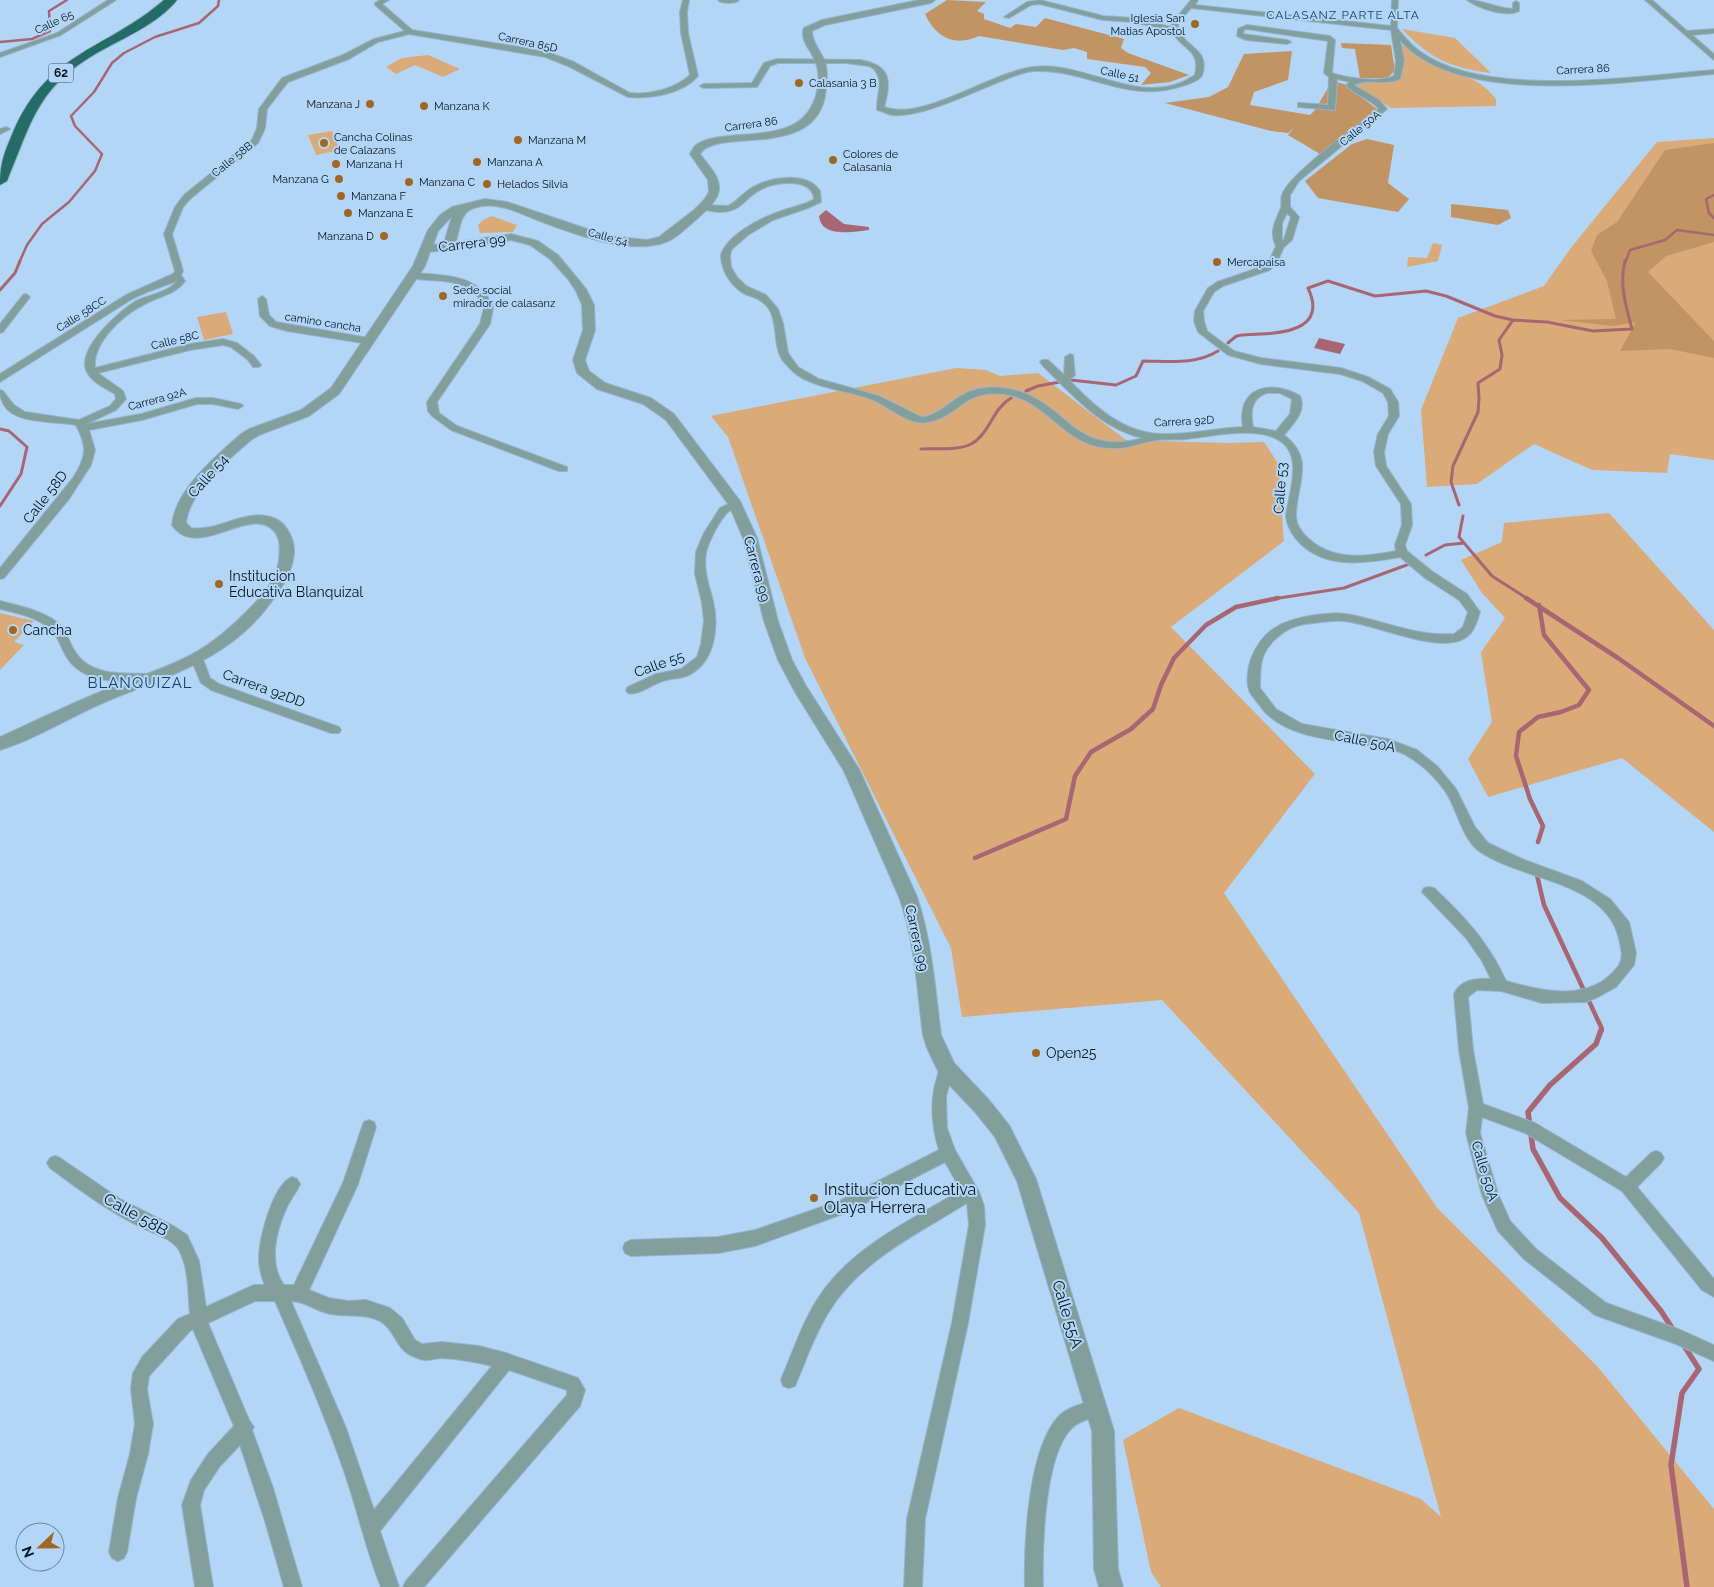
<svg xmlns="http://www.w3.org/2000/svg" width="1714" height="1587" viewBox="0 0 1714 1587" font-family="Raleway,sans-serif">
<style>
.green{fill:#daaa79}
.forest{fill:#c29363}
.water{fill:#a86673}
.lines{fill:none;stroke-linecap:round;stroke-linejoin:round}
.stream-far3{stroke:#a86673;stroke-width:2.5}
.stream-far2{stroke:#a86673;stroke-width:3}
.stream-far1{stroke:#a86673;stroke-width:4.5}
.stream{stroke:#a86673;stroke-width:5.5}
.minor-casing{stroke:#94b3d1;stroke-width:2}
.tertiary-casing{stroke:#94b3d1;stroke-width:2}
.trunk-casing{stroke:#94b3d1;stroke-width:2}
.minor{fill:#829f9b;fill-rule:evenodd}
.tertiary{fill:#829f9b;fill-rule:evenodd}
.trunk{fill:#266c66;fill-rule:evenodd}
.poi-dot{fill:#9f6723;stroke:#b3d6f7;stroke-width:2}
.labels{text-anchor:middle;stroke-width:4;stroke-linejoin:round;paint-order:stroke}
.far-poi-label{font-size:11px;fill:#041422;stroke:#b3d6f7;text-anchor:start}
.far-street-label{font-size:11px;fill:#041422;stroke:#b3d6f7}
.far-neighbourhood-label{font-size:12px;letter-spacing:1px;fill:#143d5e;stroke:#b3d6f7}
.shield{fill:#b3d6f7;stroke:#384e62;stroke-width:1}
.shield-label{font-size:12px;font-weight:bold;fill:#041422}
.street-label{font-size:14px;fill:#041422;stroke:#b3d6f7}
.poi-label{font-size:14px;fill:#041422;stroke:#b3d6f7;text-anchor:start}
.neighbourhood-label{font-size:15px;letter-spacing:1px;fill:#143d5e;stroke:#b3d6f7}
.near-poi-label{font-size:16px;fill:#041422;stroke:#b3d6f7;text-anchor:start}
.near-street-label{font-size:16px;fill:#041422;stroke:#b3d6f7}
</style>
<rect width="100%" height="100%" fill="#b3d6f7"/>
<path class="green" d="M1402,29l53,9 36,35c-40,-5 -61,-14 -89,-44z
M1401,44c11,7 22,15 34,21 26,14 39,7 61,34v7l-105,2 -31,-20 -4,-4 42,-4 5,-12z
M428,55l32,14 -17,8 -28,-12 -19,9 -10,-7 16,-9z
M332,131l8,19 -24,5 -8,-20z
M1714,138v322l-44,-6 -3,19 -75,-3 -58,-26 -57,40 -50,3 -6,-77 37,-92 86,-32 26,-37 87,-107z
M492,216l25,9 -4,7 -33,1 -2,-8 5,-5z
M1433,243l9,2 -4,16 -31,6 1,-10 19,1z
M226,312l7,22 -29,6 -7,-23z
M956,368l30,2 14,6 38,-3 88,67 101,3 37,-1 14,21 6,78 -113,86 144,147 -91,119 214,316 159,157 117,143v78h-553l-10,-15 -28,-132 56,-32 242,91 20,18 -82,-304 -197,-213 -200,17 -11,-69 -146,-290 -77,-221 -17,-21z
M1609,513l105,117v202l-92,-74 -134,39 -20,-38 24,-37 -11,-70 24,-34 -23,-25 -21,-33 41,-18 2,-19z
M0,613l34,8 -20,21 10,3 -24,25z"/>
<path class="forest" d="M947,0l39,2 -9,9 7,3v5l26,9 6,-4 20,3 9,-9 79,21 -3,9 7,5 61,22 -19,7 -29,3 10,-12 -6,-6 -58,-8v-7l-13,-4 -11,2 -84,-14c-24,11 -43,2 -54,-22z
M1341,43l50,2 4,26 -8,7h-27l-5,-29 -13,-1z
M1292,51l-4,29 -34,12 -4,13 60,10 5,-5 17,-29 12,3 33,25 -57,45 -32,-19 6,-7 -6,5 -17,-2 -106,-28 44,-6 19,-10 16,-33z
M1367,139l27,6 -6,38 21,16 -11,13 -80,-14 -13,-17 47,-37z
M1714,143v99l-48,14 -18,16 66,69v17l-44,-9 -50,2 16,-29 -24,4 -51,-6 55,-1 -9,-38 -16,-30 6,-16 20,-13 48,-72z
M1451,204l57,6 3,8 -13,7 -47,-8z"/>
<path class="water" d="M826,210l18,14 25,3v3c-16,2 -48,8 -50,-14z
M1319,338l26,6 -5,10 -26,-6z"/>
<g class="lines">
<path class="stream-far3" d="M0,42l32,-3 18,-8 -1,-20 18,-11
M1714,195l-8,4 3,14 5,5
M19,263l8,-18 15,-21 27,-22 26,-31 7,-17 -27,-28 -4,-10 23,-24 18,-29 12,-10 31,-16 44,-14 19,-17 1,-6
M1625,263l5,-13 35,-10 12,-10 37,5"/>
<path class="stream-far2" d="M0,290l15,-17 5,-12
M1228,343c3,-2 6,-6 9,-7 7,-2 16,-1 23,-2 31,-1 66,-8 48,-46l20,-7 47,15 51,-5 20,5 49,20 18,4
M1026,391l12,-5 33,-6 45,5 20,-9 7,-15c26,0 52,4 75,-10
M0,429l9,2 18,16 -6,27 -21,32
M921,449c15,-1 37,2 50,-5 19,-10 21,-35 40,-46
M1459,505l-8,-23 2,-16 25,-54 1,-14 -1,-15 22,-14 2,-14 -3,-15 14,-20 34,2 46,9 39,-2c-6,-23 -13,-44 -7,-68
M1463,516l-4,21 33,39 36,23
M1426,555l19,-10 19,-2
M1273,599l71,-11 68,-25"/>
<path class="stream-far1" d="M1526,598l92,60 96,68
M1538,842l5,-16 -13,-27 -14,-43 3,-24 19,-15 23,-5 18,-7 10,-15 -45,-55 -5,-30
M975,858l91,-39 9,-43 16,-24 40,-23 22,-20 8,-24 13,-27 32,-33 30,-18 42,-9
M1536,871l8,34 58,124 -1,3"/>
<path class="stream" d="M1601,1030l-5,14 -46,41 -22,27 5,37 27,49 42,40 59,73 13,20
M1683,1344l16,25 -17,24 -11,72 16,122"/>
<g class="minor-casing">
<path id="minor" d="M108,0h8l-55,35 -61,22v-4l57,-20z
M380,0h9l-7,4 30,26 108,17 30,6 24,9 56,31c20,2 45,-4 60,-18l-9,-42 -1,-21 3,-12h6l-2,12 1,21 10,43c-16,18 -47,23 -70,21l-60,-31 -23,-9 -136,-23 -31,8 -29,17 -61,23 -21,27 -2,19 -7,15 -68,56 -7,8 -11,27 11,37 -2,4 4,6c-9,13 -25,15 -40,23 -21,10 -53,38 -50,64l95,-24 33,-5 14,4 17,13 7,9 -2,2h-6l-5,-7 -17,-13 -8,-2 -33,5 -92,23 25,18 3,8 -10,11 -30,14 55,-10 55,-16h17l28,6 2,2 -5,3 -25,-5h-16l-55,16 -53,10 6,20 -4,15 -22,34 -65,79 -4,1v-11l73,-90c13,-21 15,-30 3,-53 -25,-5 -76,2 -76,-35l3,1 11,14 11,7 54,8 31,-14 6,-7 -1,-5c-10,-6 -24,-12 -29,-24 -8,-22 33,-59 50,-69 12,-6 33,-9 41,-20l-30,11 -15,7 -132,83v-8l126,-79 47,-21 2,-3 -11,-37 11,-27 9,-12 68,-55 5,-12 2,-19 23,-31 61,-23 31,-16 31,-8 -30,-26v-2z
M1040,0l63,16 30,2 38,9 2,-5 18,-22h7l-3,5 196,21 1,-26h6l-1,28c7,8 13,16 21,22 65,50 217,26 296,20v4c-83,7 -255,35 -314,-34l4,21 -4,18c-15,7 -32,-1 -46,6l25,15 8,9 -88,72 -9,14v12l9,10 -7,23 -8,7 -6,13 -8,10 -47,16 -9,6 -11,19 1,10 3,10 27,20 27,7 80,10 27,9 22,12 8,13 1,14 -11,18 -4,18 2,14 25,38 1,21 -7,20 2,6 26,21 34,22 13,18c-3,9 -6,21 -15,26 -26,17 -92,-15 -122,-17 -13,-1 -25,2 -38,3 -20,3 -41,20 -44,41 -1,8 -1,16 -1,23l16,21 26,15 86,15 29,11 20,16 19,23 19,38 13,16 34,16 60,22 28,18 19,23 7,31 -2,12 -18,22 -18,10 -12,5 -44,1 -41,-12 -24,-1 -9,7 5,53 10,54 52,19 91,54 25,-24 5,-2 5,2 3,5 -3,5 -24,24 77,92v18l-12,-7 -80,-99 -97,-58 -43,-16 -2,16 18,61 12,27 26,28 70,54 72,26 36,16v16l-38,-17 -81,-29 -71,-56 -26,-28 -16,-36 -16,-62 3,-25 -10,-58 -5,-56c7,-15 23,-16 37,-15l-9,-18 -16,-23 -44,-46 2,-4 5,-1 5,1c30,28 55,55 72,93 38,11 86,22 113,-16 5,-8 2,-17 0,-26 -13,-59 -98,-58 -140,-88 -17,-13 -21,-39 -32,-57 -9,-14 -23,-28 -38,-37 -10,-7 -25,-9 -37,-11 -34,-6 -79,-7 -105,-32 -4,-3 -7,-9 -11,-13 -2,-4 -6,-7 -7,-11 -3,-7 -1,-23 2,-31 12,-31 33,-39 64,-44 11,-1 21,-3 31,-1 36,6 71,23 108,20l9,-7 5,-15 -9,-12 -34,-22 -25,-21c-32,6 -71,12 -97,-11 -9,-8 -16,-18 -17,-30 2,-20 15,-52 0,-70 -21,-23 -72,-10 -99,-7 -10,1 -20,0 -30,1 -13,1 -26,8 -40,8 -54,2 -66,-48 -113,-54 -41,-5 -44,22 -76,28 -19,4 -38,-15 -55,-22 -22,-9 -47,-10 -69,-21 -8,-4 -14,-10 -20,-17 -12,-15 -5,-37 -15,-53 -6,-9 -13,-11 -22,-14 -15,-7 -26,-24 -26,-40 6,-20 40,-37 60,-44 10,-4 20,-5 30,-10l3,-2c-1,-9 -6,-13 -15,-15 -17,-3 -35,1 -48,12 -6,5 -11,12 -19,14 -10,4 -21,1 -31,-1v-4l27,1c10,-5 16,-14 25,-19 18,-10 54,-16 67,4l1,11 -13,6 -35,12 -25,15 -16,14 -2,6 1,12 6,10 9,9 20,9 12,14 5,14 5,30 10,14 21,12 60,17 42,21c15,0 27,-14 40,-21 14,-9 32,-10 48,-7 59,11 62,69 134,49 -42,-9 -70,-43 -99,-71l-4,-5 2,-2h6l16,15 1,-18 5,-3 3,1 2,20 -6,5c26,27 55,54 94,54 26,1 53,-6 80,-7 -7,-40 28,-48 57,-31 7,15 -7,28 -16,39 32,24 12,50 12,81 0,9 6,17 13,23 24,22 57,18 87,12l-1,-6 7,-20 -1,-21 -25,-38 -2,-14 4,-18 11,-18 -1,-14 -5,-9 -21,-12 -22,-7 -79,-10 -33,-9 -30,-23 -4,-11 1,-10 13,-23 9,-6 47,-16 6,-7 6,-13c-7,-13 -1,-24 4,-36 3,-5 0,-10 2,-15 6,-20 77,-71 97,-86 -9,-11 -24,-13 -33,-24l4,-3 -13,-3 -2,31 -37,-3v-4h3l27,2 1,-28 -5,-4 4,-32 -81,-12 -3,1 -1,4 44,6 4,2 -4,2 -41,-4 -9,-4 1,-7 9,-4 83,11 5,4 -3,33c14,5 47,10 62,3l2,-15 -5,-31 -200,-22 -13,15c0,25 34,22 24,53 -6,6 -13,8 -20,10 -55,18 -93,-16 -145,-15 -12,0 -23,5 -33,9 -30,11 -81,38 -112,35 -5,-1 -10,-4 -15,-5 -1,-15 8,-28 -3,-41l-5,-3 -23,-3h-68l-8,3 -13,21 -53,1 -4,-2 4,-2 48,-1 12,-20 13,-4 83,1c30,5 32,20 24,47 39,15 107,-35 149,-40 54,-7 110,44 162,8 6,-27 -13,-24 -23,-44l-39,-9 -30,-2 -63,-16 -9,1 -22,13 -5,-1 23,-15zM1287,213l4,4 -7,22 -2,2v-18zM1267,393h13l12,6 -2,15 -14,17 -23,-4c-3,-15 -2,-29 14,-34z
M1467,0c16,0 29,8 46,9v-6l3,-2 3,2v8c-13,7 -41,-3 -52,-11z
M1645,0h7l35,31 27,-2v4l-22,2 22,19v6z
M6,127l4,2 -10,5v-5z
M413,273c30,2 68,1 80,35l-3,16 -53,78 2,11 18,13 110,41v4h-8l-108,-41 -19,-14 -4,-5 -1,-9 53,-78 4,-16c-11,-33 -47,-25 -74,-30l-1,-2z
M26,294l4,3 -27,35 -3,1v-9l23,-29z
M262,296l4,3 3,16 7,7 93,16 5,3 -5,3 -82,-13 -17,-5 -10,-10 -2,-17z
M735,501l5,3c-3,4 -8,5 -12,8 -8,7 -20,31 -22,41 -3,17 3,32 7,48 6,26 2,61 -24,74 -8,4 -18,3 -26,6 -11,3 -24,15 -35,12l-2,-3 2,-3 28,-13 25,-5 16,-12 4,-13 3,-23 -2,-18 -7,-29 1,-22 8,-19 16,-25z
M0,601c19,5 42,9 58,22 9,8 11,20 18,30 16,24 49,20 75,21l6,4c-5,6 -14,4 -22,4 -25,0 -55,-2 -69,-26 -5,-9 -8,-20 -16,-27 -13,-12 -33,-16 -50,-20z
M197,655l6,4 7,19 9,6 120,43 2,3 -2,3h-8l-120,-43 -10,-7 -10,-24z
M947,1063l5,1 2,5 -8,27 1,32 8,22 24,42 5,14 1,19 -17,98 -43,196 -3,68h-18l3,-68 45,-196 17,-98 -2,-22c-48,30 -106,57 -137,107 -15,23 -24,50 -35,76l-6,2 -6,-2 -2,-6c13,-31 24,-66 45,-93 34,-44 89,-69 135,-97l-16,-28 -97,50 -93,34 -37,7 -87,3 -6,-3 -2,-5 2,-5 6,-3 87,-3 37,-7 84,-29 100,-51c-9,-29 -10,-57 3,-86z
M369,1120l5,2 2,5 -18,57 -49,106 20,8 19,3 18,-1 24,8 12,10 13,22 7,4 20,-2 37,4 27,7 72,25 7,12 -5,16 -156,181h-21l3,-6 161,-186v-5l-58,-20 -129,161 19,56h-18c-15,-37 -23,-75 -36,-113 -20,-59 -45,-116 -70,-173h-20l-47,22 41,97 5,7 -2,3 21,58 29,99h-18l-19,-66 -25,-76 -20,21 -16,24 -4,15 13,82h-18l-13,-82 9,-25 17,-26 26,-28 -41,-97 -3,2 -41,45 -2,13 6,35 -5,30 -12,44 -9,54 -3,6 -6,3 -6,-3 -3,-6 9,-54 12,-44 5,-30 -4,-35 2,-16 10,-17 35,-37 12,-5c-2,-20 -1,-46 -11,-64 -7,-11 -21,-15 -32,-20 -35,-16 -66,-39 -97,-62l-3,-5 3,-5 5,-2 5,2 60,41 55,28 12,8 12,26 7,46 48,-22h11c-4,-9 -6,-17 -6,-27 0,-19 14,-74 33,-81l5,2 3,5c-4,9 -10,16 -14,25 -10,22 -18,55 -2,76h10l49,-102 19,-56 2,-5zM291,1301c14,0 26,11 40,13 15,3 35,-1 49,7 19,12 13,30 40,38 7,3 15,-1 22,-1 17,1 34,4 50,8l-118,144 -28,-82z
M1097,1400l6,2 2,6 -2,6c-10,4 -23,6 -31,14 -28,26 -30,122 -29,159h-18c-1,-43 3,-139 34,-171 9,-9 25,-13 38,-16z"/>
</g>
<g class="tertiary-casing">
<path id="tertiary" d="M718,0h21c-4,4 -17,4 -21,0z
M919,0h16l-4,3 -106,22 -13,6c0,12 9,20 13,31 3,9 2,18 1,27 -6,74 -110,37 -126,65 10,14 27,28 15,46 -7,10 -16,17 -24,24 -8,7 -16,15 -25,18 -37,14 -94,-9 -129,-22 -17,-7 -37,-17 -55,-14 -22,3 -21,17 -26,36l55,-8 27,7 20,14 28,34 8,16 1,25 -10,30 4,11 16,12 46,15 23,16 66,87 17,37 21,83 14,39 14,26 53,83 58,128c15,44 18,92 24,138l13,28 35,37 20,25 27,54 78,252 4,138 5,18h-24l-5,-18 -2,-138 -75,-250 -22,-44 -20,-25 -35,-37 -13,-27 -4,-13c-6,-46 -8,-94 -24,-138l-55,-126 -49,-79 -17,-32 -14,-39 -21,-83 -14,-33 -63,-85 -23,-16 -46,-15 -20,-16 -4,-13 10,-30 -1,-25 -6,-14 -8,-12 -18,-20 -20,-14 -19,-5 -81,12 -5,14 -86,128 -30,22 -50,19 -8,5c-23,20 -62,52 -65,83l5,5c29,4 56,-22 85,-9 12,6 19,22 18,35 -2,18 -11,32 -22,47 -44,62 -111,76 -176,105 -31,14 -63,34 -96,44v-13c33,-15 66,-31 100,-45 30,-13 63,-22 91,-37 24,-13 44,-31 62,-50 12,-12 24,-28 26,-45 1,-10 2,-21 -5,-29 -24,-27 -77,31 -102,-6 3,-35 44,-69 69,-91l8,-5 52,-19 30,-22 82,-122 15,-36 12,-15 12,-8 33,-8 22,3 101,34 39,4 12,-3 35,-27 10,-10 5,-8 -1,-12 -18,-26c2,-3 3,-7 6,-9 20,-15 72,-5 100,-22 19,-11 27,-40 20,-60 -4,-12 -17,-23 -12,-35l18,-8zM452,216l-8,27 -11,2 5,-14z"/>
</g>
<g class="trunk-casing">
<path id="trunk" d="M164,0h13c-19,24 -54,38 -80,53 -60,35 -65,68 -90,128l-7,4c0,-23 5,-34 14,-55 35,-79 92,-80 150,-130z"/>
</g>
<use href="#minor" class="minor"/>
<use href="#tertiary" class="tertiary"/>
<use href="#trunk" class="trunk"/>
</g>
<g class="poi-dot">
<circle cx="1195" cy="24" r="5"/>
<circle cx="799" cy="83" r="5"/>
<circle cx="370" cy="104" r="5"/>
<circle cx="424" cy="106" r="5"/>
<circle cx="518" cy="140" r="5"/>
<circle cx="324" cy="143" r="5"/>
<circle cx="833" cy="160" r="5"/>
<circle cx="477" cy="162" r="5"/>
<circle cx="336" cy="164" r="5"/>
<circle cx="339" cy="179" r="5"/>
<circle cx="409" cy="182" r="5"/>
<circle cx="487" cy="184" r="5"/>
<circle cx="341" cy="196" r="5"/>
<circle cx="348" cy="213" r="5"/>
<circle cx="384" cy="236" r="5"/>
<circle cx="1217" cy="262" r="5"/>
<circle cx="443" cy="296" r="5"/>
<circle cx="219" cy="584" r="5"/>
<circle cx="13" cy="630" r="5"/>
<circle cx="1036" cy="1053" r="5"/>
<circle cx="814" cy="1198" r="5"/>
</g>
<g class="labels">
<g class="far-poi-label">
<text x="1185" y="22" text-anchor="end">Iglesia San<tspan x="1185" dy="13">Matias Apostol</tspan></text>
<text x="809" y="87">Calasania 3 B</text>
<text x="360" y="108" text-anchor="end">Manzana J</text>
<text x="434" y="110">Manzana K</text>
<text x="334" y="141">Cancha Colinas<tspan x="334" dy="13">de Calazans</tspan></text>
<text x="528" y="144">Manzana M</text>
<text x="843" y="158">Colores de<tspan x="843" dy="13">Calasania</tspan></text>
<text x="487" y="166">Manzana A</text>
<text x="346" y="168">Manzana H</text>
<text x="329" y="183" text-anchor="end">Manzana G</text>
<text x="419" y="186">Manzana C</text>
<text x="497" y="188">Helados Silvia</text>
<text x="351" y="200">Manzana F</text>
<text x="358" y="217">Manzana E</text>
<text x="374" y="240" text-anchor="end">Manzana D</text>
<text x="1227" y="266">Mercapaisa</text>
<text x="453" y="294">Sede social<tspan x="453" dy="13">mirador de calasanz</tspan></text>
</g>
<g class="far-street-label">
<text transform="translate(54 22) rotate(-25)" y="4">Calle 65</text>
<text transform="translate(528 42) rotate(12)" y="4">Carrera 85D</text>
<text transform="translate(1583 69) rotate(-3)" y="4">Carrera 86</text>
<text transform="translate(1120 74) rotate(12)" y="4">Calle 51</text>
<text transform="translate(751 124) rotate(-8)" y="4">Carrera 86</text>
<text transform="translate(1360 128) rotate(-39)" y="4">Calle 50A</text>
<text transform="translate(232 159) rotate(-39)" y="4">Calle 58B</text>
<text transform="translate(608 237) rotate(15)" y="4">Calle 54</text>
<text transform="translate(81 314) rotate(-32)" y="4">Calle 58CC</text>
<text transform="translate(323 322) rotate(9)" y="4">camino cancha</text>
<text transform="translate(175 340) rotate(-13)" y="4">Calle 58C</text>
<text transform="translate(157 399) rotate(-15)" y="4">Carrera 92A</text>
<text transform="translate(1184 421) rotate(-3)" y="4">Carrera 92D</text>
</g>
<g class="far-neighbourhood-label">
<text x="1343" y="19">CALASANZ PARTE ALTA</text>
</g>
<rect class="shield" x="48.5" y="63.5" width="25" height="19" rx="4"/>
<g class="shield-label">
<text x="61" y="77">62</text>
</g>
<g class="street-label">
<text transform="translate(472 243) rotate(-7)" y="5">Carrera 99</text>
<text transform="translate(208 476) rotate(-48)" y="5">Calle 54</text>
<text transform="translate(1280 488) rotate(-86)" y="5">Calle 53</text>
<text transform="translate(45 497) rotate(-52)" y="5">Calle 58D</text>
<text transform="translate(757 569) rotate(75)" y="5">Carrera 99</text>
<text transform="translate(659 664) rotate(-20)" y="5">Calle 55</text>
<text transform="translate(264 688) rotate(20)" y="5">Carrera 92DD</text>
<text transform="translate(1365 741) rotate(12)" y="5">Calle 50A</text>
<text transform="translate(917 938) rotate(78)" y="5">Carrera 99</text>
<text transform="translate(1485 1171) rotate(73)" y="5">Calle 50A</text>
</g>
<g class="poi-label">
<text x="229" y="581">Institucion<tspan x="229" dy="16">Educativa Blanquizal</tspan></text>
<text x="23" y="635">Cancha</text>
<text x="1046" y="1058">Open25</text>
</g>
<g class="neighbourhood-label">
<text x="140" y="688">BLANQUIZAL</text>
</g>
<g class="near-poi-label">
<text x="824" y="1195">Institucion Educativa<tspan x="824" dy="18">Olaya Herrera</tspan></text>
</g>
<g class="near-street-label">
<text transform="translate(136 1214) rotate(29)" y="6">Calle 58B</text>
<text transform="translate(1068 1314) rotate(73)" y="6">Calle 55A</text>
</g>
</g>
<g transform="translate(40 1547) rotate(248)"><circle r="24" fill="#b3d6f7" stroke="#6d88a2"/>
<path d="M0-4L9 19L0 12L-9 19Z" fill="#9f6723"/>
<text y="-8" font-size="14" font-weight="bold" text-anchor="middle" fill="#041422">N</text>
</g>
</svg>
